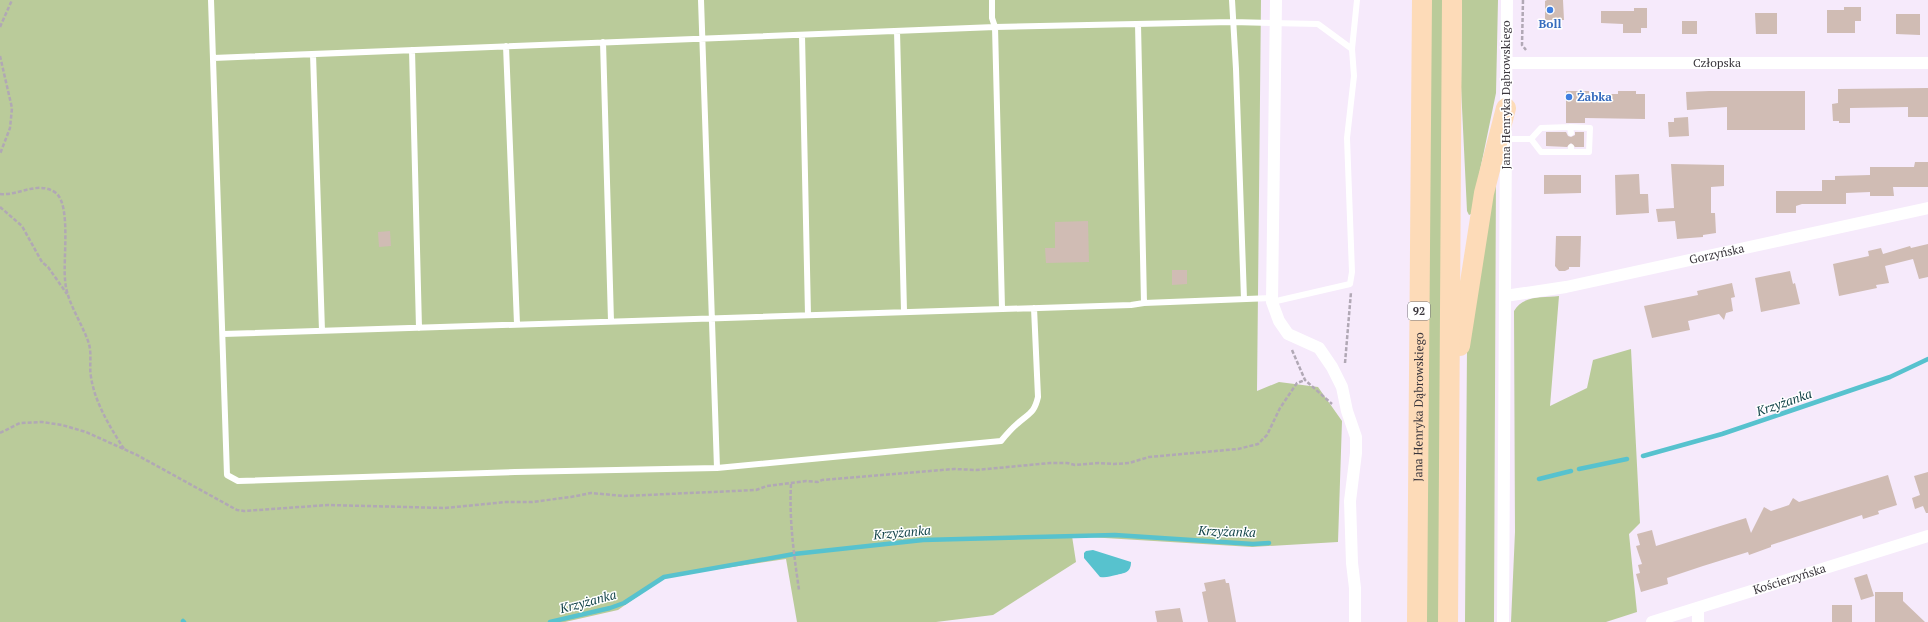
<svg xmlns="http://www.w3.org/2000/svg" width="1928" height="622" viewBox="0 0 1928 622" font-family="'PT Serif',serif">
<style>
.green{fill:#bacb9a}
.water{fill:#57c2ce}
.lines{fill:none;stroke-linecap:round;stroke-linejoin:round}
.stream{stroke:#57c2ce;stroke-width:4.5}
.building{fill:#d0bcb4}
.path{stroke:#b1a8b5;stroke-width:2.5;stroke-dasharray:4 2;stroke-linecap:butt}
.lane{stroke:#fff;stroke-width:6}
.street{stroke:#fff;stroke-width:12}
.primary{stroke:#fddbb8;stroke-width:20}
.shop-dot{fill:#3f7fe0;stroke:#fff;stroke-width:1.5}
.labels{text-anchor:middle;stroke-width:3;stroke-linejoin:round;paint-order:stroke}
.shield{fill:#fff;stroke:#757276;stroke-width:1}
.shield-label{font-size:11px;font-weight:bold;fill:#3a363c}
.shop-label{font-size:12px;font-weight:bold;fill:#366cbe;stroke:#fff}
.street-label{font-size:12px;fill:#3a363c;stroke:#fff}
.water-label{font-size:13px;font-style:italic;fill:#16464b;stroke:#fff}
</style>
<rect width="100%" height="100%" fill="#f6eafb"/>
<path class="green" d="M0,0h1261l-4,391 22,-9 39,5 24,34 -4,121 -86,5 -180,-11 4,26 -83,53 -57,7h-139l-11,-63 -121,18 -47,33 -53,12h-565z
M1430,0h14l-5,622h-13z
M1462,0h36l-2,93 -25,121 -2,1 -2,-4 -6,-124z
M1496,170l-2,452h-29l2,-275z
M1559,296l-9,110 37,-18 6,-28 38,-11 9,174 -11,11 8,78 -31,10h-95l4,-90 -1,-221c9,-16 28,-13 45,-15z"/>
<path class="water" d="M1093,550l38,12c0,11 -7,11 -15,13 -6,1 -9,3 -16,2l-16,-19v-5l2,-2z"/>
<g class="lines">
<path class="stream" d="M1643,456l79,-22 168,-57 38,-18
M1579,469l48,-10
M1539,479l32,-8
M183,621l1,1
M550,622l60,-14 14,-5 40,-26 130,-23 129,-14 192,-5 138,9 16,-1"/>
</g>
<path class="building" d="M1547,0h16l1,20h-19v-19z
M1844,7h17v14h-6v12h-28v-23h17z
M1634,8h13v20h-6v5h-18v-9l-22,-1v-12h33z
M1755,13h22v21h-21z
M1896,14h24v21l-24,-1z
M1682,21h15v13h-15z
M1928,88v29h-20v-10l-58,1v15h-11v-2h-6l-1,-17 6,-1v-14z
M1566,91h23v3h29v-3h18v3h9v25l-60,-1v5h-19z
M1709,91h96v39h-78v-23l-40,3 -1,-18z
M1688,117l1,19 -20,1 -1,-15h6v-4z
M1546,132h20l2,4 3,1 4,-2v-3h9v15h-9l-4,-4 -4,4 -21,-1z
M1915,162h13v25h-35l1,9h-24v-4l-24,1v11h-44l-6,2v7h-20v-22h46v-11h13v-4l35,-1v-8h44z
M1671,164l53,1v21l-13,1v26h4l1,20 -13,2v2l-26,2 -2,-18 -17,1 -2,-13 18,-1z
M1639,174l1,20h8l1,19 -33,2 -1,-40z
M1544,175h37v18l-37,1z
M1088,221l1,41 -43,1 -1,-15h10v-26z
M390,231l1,15 -12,1 -1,-15z
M1556,236h25l-1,31h-11v2l-4,2h-6l-4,-5z
M1928,244v33l-9,2 -6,-20 -28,7 4,17 -13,2 1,3 -38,8 -6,-32 36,-8 -1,-5 13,-3 2,6 27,-8 1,2z
M1172,270h15v14l-15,1z
M1790,271l3,13 2,-1 5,21 -39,8 -6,-34z
M1732,283l3,14 -4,1 2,13 -7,2 -2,7 -5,-6 -31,7 2,9 -38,8 -8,-32 54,-11 -1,-4z
M1928,472v41h-2l-3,-7 -8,3 -3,-11 8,-3 -6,-19z
M1888,475l9,30 -19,6 1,3 -16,5 -1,-4 -91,30v2l-22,8 -1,-3 -45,14 -36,12 1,6 -27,8 -5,-18 4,-1 -2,-8 4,-1 -6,-18 4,-1 -3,-11 15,-4 4,16 90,-28 5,15 13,-26 7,4 18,-6 4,-7 6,4z
M1867,574l7,22 -13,4 -7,-22z
M1225,579l1,4h3l7,39h-28l-6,-30 4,-1 -2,-8z
M1875,592h28v9l22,21h-50z
M1832,605h20v17h-20z
M1180,608l3,14h-26l-2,-11z"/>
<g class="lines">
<path class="path" d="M1523,0l-1,45 4,5
M0,27l12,-27
M0,56l12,52 -2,20 -10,26
M0,194c19,2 38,-14 56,-1 15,12 7,67 9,86 1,23 17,43 24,65 3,11 0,22 2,33 4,26 19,50 33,72
M0,207l22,19 20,36 6,5 19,27
M1292,350l13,30 27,24
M1345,363l6,-71
M0,433l20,-10 22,-1 20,3 24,7 51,23 100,55 7,1 84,-6 117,3 61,-6h26l39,-5 20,-4 33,3 132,-6 11,-4 39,-5 12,1 4,-2 132,-11 22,1 74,-7h17l8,2 24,-2 15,1 15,-1 20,-6 89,-8 20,-5 9,-9 13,-27 17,-25 8,-3
M791,484c-2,36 3,71 8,106"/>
<path class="lane" d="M211,0l16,475 11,6 277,-9 202,-4 284,-27c5,-6 10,-12 16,-17 12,-11 17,-10 21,-27l-4,-89
M701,0l16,468
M992,0v18l3,9 7,281
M1232,0l4,69 8,230
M1138,24l6,279
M897,31l7,280
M802,35l6,280
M603,42l8,279
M506,46l11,278
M412,50l7,278
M313,54l9,277
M213,58l782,-31 237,-5 86,2 34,25
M1570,127l20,1 -1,24h-18
M1571,133l-1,-6 -29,1 -10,11 10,13h30v-5
M1506,139h25
M1272,302l78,-18 2,-12 -5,-134 7,-62 -2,-27 5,-49
M223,334l908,-29 13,-2 128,-5"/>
<g class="street">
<path d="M1276,0l-4,302 7,19 9,13 31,14 13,19 10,20 5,24 9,26v16l-6,48 2,62 3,25v34"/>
<path id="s1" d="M1506,63h422"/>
<path d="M1506,115l1,-115"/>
<path id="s2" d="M1505,296l61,-9 362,-79"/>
<path d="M1503,622l3,-489"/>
<path id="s3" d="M1652,622l276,-86"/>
<path d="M1698,622v-14"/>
</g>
<g class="primary">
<path d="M1460,346l24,-153 22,-85"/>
<path id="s4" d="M1417,622l5,-622"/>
<path d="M1448,622l4,-622"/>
</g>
</g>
<g class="shop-dot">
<circle cx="1550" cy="10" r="4"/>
<circle cx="1569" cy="97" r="4"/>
</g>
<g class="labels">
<rect class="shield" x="1408" y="302" width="22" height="18" rx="3"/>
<g class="shield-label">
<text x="1419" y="315">92</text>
</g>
<g class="shop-label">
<text x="1550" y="28">Boll</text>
<text x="1577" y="101" text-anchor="start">Żabka</text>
</g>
<g class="street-label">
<text dy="4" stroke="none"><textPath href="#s1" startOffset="211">Człopska</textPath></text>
<text transform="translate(1506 95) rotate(-90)" y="4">Jana Henryka Dąbrowskiego</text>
<text dy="4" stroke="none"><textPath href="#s2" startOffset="216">Gorzyńska</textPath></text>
<text dy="4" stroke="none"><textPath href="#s4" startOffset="215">Jana Henryka Dąbrowskiego</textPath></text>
<text dy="4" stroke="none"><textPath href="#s3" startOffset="144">Kościerzyńska</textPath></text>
</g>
<g class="water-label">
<text transform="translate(1784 402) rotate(-19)" y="5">Krzyżanka</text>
<text transform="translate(1227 531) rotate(2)" y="5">Krzyżanka</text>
<text transform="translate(902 532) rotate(-5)" y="5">Krzyżanka</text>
<text transform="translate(588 601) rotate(-15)" y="5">Krzyżanka</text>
</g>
</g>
</svg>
